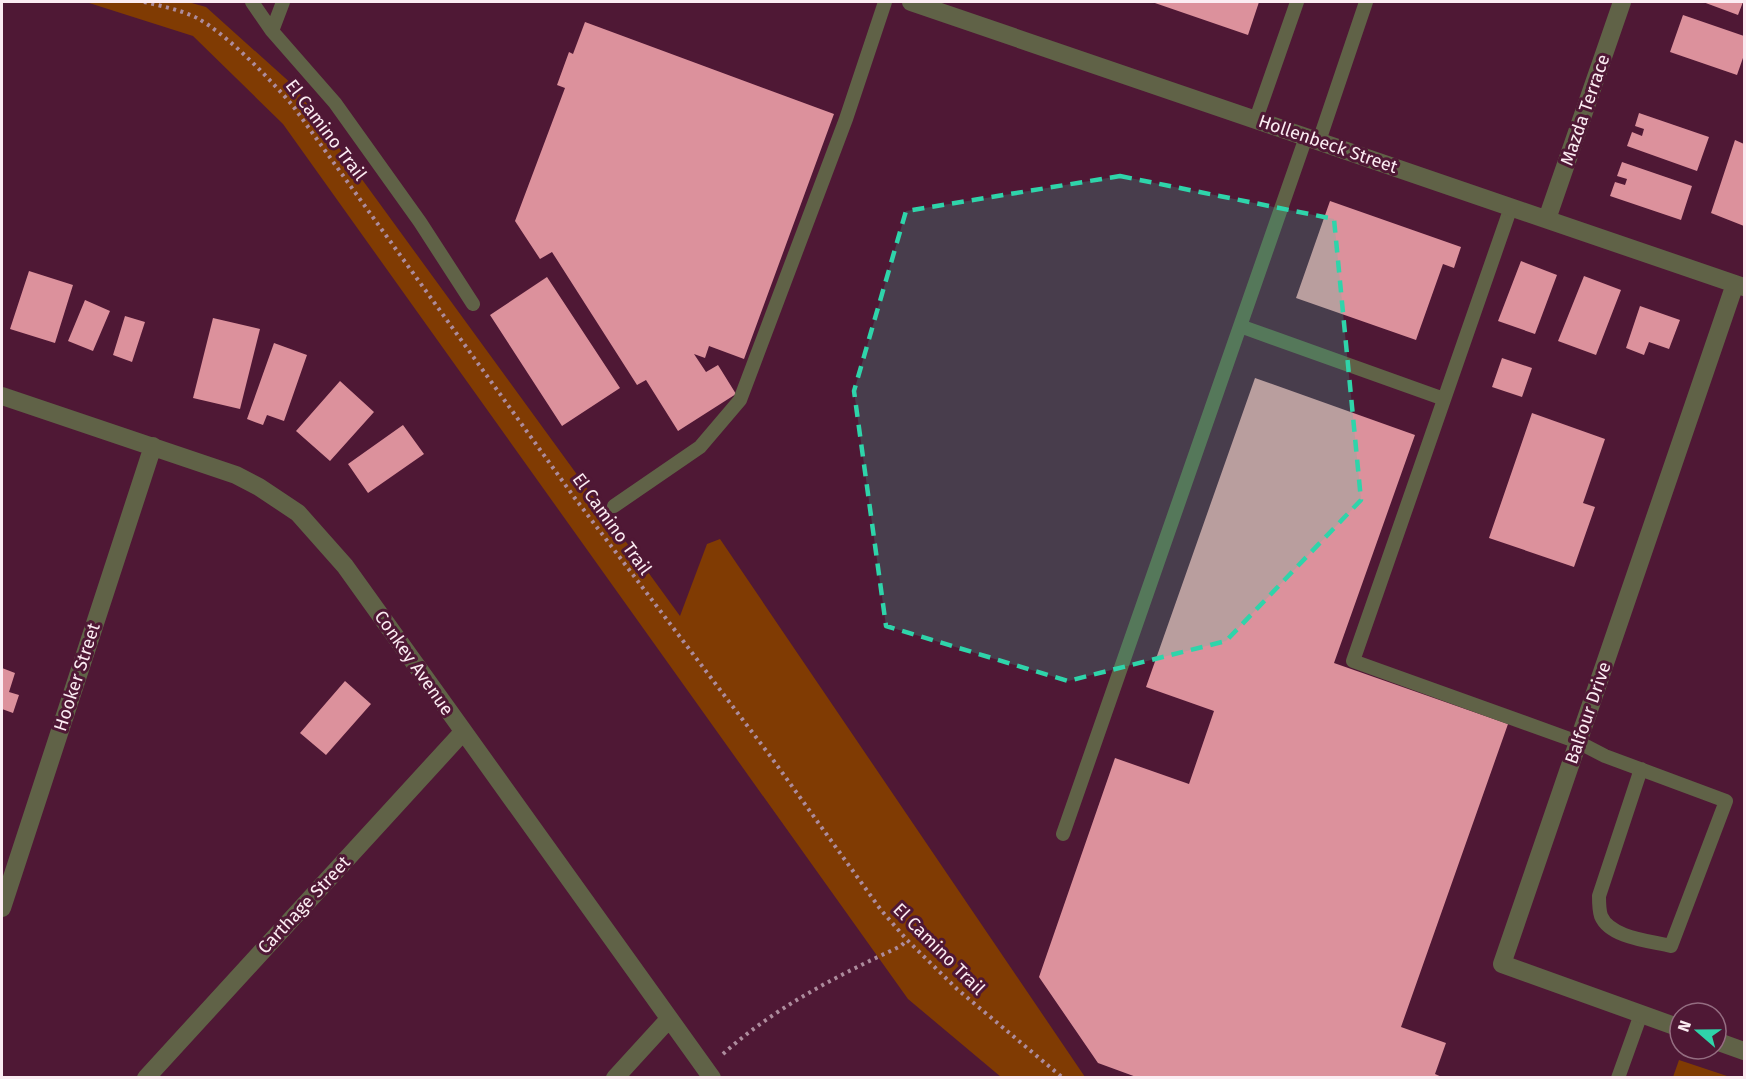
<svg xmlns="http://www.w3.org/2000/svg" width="1746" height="1079" viewBox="0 0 1746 1079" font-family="'Fira Sans',sans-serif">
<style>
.green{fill:#803b03}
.building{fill:#dc919c}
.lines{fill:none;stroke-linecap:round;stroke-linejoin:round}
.path{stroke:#ad8c9d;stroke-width:4;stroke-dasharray:3 4.5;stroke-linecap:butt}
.service{stroke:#606247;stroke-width:14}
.minor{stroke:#606247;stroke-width:18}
.marked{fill:#2fd4aa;fill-opacity:0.2;stroke:#2fd4aa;stroke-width:4.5;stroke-dasharray:12 8;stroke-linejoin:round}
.labels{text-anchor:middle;stroke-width:6;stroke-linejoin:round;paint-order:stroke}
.street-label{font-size:18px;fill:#fbecf2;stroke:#4f1835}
</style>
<rect width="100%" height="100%" fill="#4f1835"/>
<path class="green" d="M86,2h102l18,5 88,79 386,530 27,-72 13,-5 365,538h-84l-93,-78 -625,-875 -90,-88z
M1679,1060l51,17h-57z"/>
<path class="building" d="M1152,2h107l-11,33z
M1703,2h40l-5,13z
M1683,15l61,21v19l-7,20 -67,-23z
M585,22l249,92 -90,245 -35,-13 -4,12 -11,-4 12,18 12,-7 18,29 -58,37 -32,-51 -9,5 -85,-133 -12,7 -25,-38 50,-133 -8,-3 12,-33 4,2z
M1639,113l70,24 -12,34 -70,-25 5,-14 10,4 2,-7 -9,-3z
M1735,140l9,4v82l-33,-13z
M1622,162l70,24 -11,34 -71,-24 5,-14 10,3 2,-6 -10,-3z
M1330,201l131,46 -7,21 -11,-4 -27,76 -120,-42z
M1521,261l36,14 -22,59 -37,-13z
M29,271l44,14 -18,58 -45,-14z
M1584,276l37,14 -25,65 -38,-14z
M547,277l73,111 -58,38 -72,-111z
M85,300l25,11 -17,40 -25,-10z
M1640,306l40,14 -11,29 -20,-7 -5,13 -18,-7z
M125,316l20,6 -13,40 -19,-7z
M213,318l47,11 -20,80 -47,-11z
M274,343l33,12 -23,66 -17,-6 -4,10 -16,-6z
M1502,358l30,10 -10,29 -30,-10z
M1255,378l160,57 -81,228 174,61 -107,303 45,16 -11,31 9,4h-305l-41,-15 -59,-86 76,-219 74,26 25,-73 -68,-24z
M340,381l34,31 -44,49 -34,-30z
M1532,413l73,26 -22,64 12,4 -21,60 -85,-29z
M403,425l21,29 -56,39 -20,-29z
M2,668l13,5 -6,19 10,3 -6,18 -11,-4z
M345,681l26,23 -45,51 -26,-22z"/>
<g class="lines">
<path class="path" d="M144,2c18,4 37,8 53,16 31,17 73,61 96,88l281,391 197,260 110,153 26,30 50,49 106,89
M723,1054c52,-47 114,-78 178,-108l6,-6"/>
<path class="service" d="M252,2l20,29
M283,2l-11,29 63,72 85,119 53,82
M1256,119l41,-117
M1319,141l47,-139
M1511,207l-158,454 225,81 27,14 121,45 -55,145c-20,-5 -61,-8 -70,-30 -2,-6 -2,-14 -2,-20l42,-127
M1240,326l204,73
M614,506l86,-59 40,-47 106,-281 39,-117
M1063,834l243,-697
M1618,1078l23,-64"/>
<path class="minor" d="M911,2l833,285
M1547,219l75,-217
M2,396l234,79 23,12 39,26 47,53 367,512
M2,908l151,-462
M1680,1028l-178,-64 233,-680
M1716,1041l28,10
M146,1078l316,-345
M615,1078l54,-59"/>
</g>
<path class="marked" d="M1120,176l214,43 27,281 -135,141 -158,40 -182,-55 -32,-235 52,-180z"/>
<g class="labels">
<g class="street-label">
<text transform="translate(1585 110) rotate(-71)" y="6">Mazda Terrace</text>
<text transform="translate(326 130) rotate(53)" y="6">El Camino Trail</text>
<text transform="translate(1328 144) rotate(19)" y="6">Hollenbeck Street</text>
<text transform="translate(612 524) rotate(54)" y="6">El Camino Trail</text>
<text transform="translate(414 663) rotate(55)" y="6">Conkey Avenue</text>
<text transform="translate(77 677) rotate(-72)" y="6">Hooker Street</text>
<text transform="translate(1588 713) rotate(-71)" y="6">Balfour Drive</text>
<text transform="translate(304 905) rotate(-47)" y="6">Carthage Street</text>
<text transform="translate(939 949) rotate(45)" y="6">El Camino Trail</text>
</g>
</g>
<rect width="1746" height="1079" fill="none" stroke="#fbecf2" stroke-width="6"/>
<g transform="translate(1698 1031) rotate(290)"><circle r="28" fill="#4f1835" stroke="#946d81" stroke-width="1.5"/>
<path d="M0-4.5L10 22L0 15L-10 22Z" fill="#2fd4aa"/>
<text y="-9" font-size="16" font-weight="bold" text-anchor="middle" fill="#fbecf2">N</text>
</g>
</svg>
